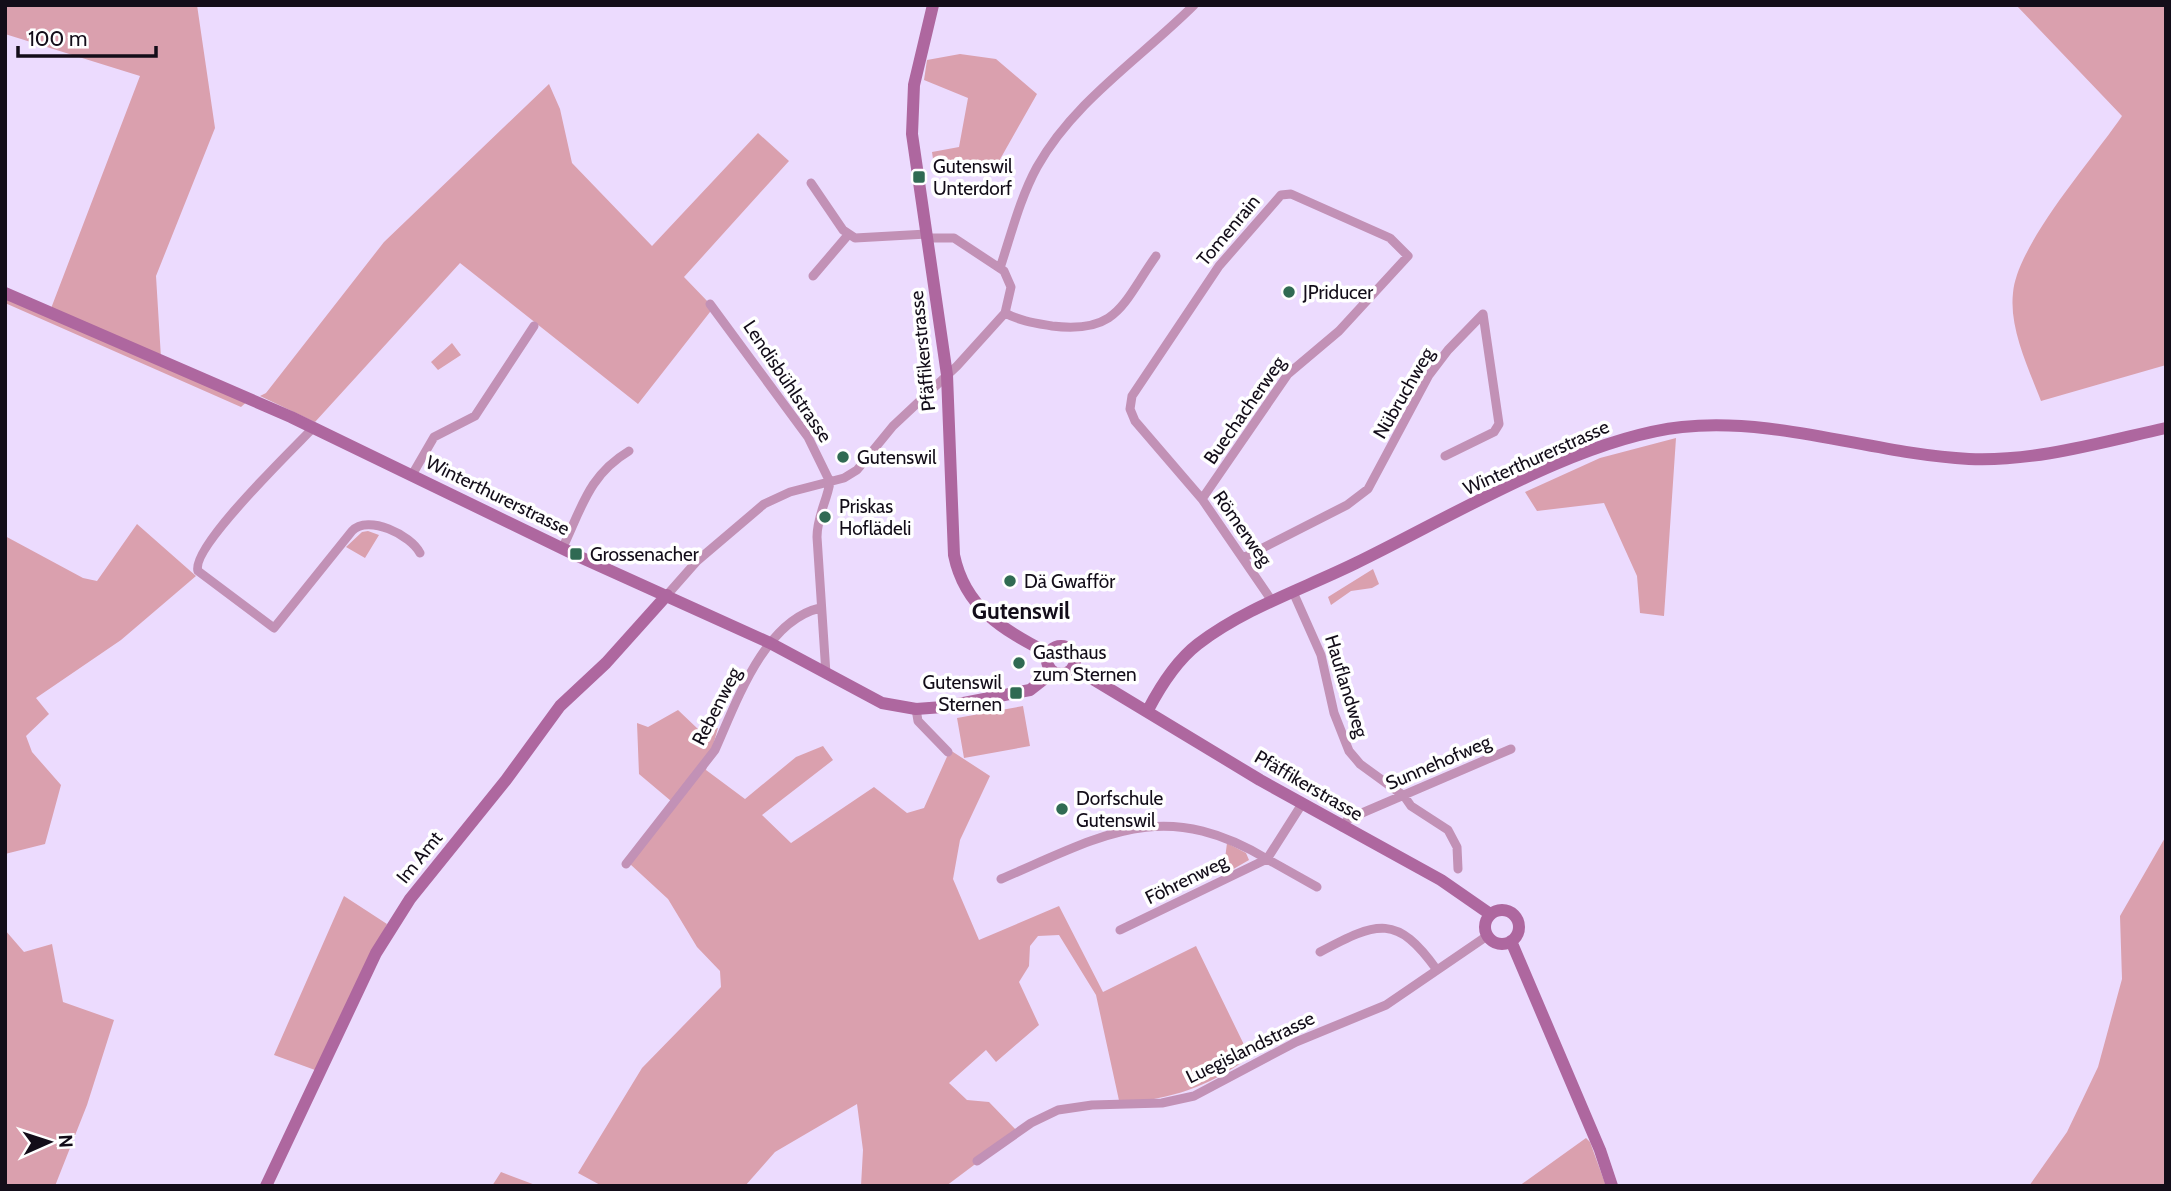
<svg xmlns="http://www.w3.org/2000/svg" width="2171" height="1191" viewBox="0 0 2171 1191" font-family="Cabin,sans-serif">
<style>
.green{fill:#daa0ae}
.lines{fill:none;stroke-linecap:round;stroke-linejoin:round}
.street{stroke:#c291b6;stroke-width:9}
.secondary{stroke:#ae679f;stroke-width:12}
.poi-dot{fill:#306a53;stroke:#fff;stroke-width:2.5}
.labels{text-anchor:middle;stroke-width:7;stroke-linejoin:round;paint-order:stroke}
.poi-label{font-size:19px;fill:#130d19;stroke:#fff;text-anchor:start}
.street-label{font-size:19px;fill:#130d19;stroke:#fff}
.quarter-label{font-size:23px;font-weight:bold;fill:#130d19;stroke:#fff}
</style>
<rect width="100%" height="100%" fill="#ecdbfe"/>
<path class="green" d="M5,5h192l18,123 -59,148 5,82 89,41 -9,8 -236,-104v-10l45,18 90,-235 -135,-42z
M2016,5h150v360l-125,36c-12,-32 -32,-72 -28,-108 4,-49 80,-134 109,-177z
M960,54l36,5 41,35 -43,76 -60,-4 -2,-14 27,-5 9,-49 -44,-18 3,-20z
M549,84l11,25 12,54 80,83 106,-113 31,28 -105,116 26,27v8l-72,92 -178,-141 -145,159 -55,-26 6,-3 118,-151z
M452,343l9,12 -23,15 -7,-8z
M1676,438l-12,178 -24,-3 -3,-37 -33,-73 -67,8 -12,-19 75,-34z
M137,524l59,52 -75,64 -85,58 13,16 -23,22 6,16 29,33 -16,59 -40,10v-318l78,42 14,3z
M368,531l11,4 -14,23 -19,-11 16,-15z
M1373,569l6,15 -7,4 -21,3 -20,14 -3,-8z
M1023,706l7,40 -66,12 -7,-40z
M678,710l21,20 19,-2 -12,42 39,29 51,-42 27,-11 10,14 -71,55 29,28 83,-56 33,26 17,-5 26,-58 40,26 -30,64 -7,39 26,61 80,-34 44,86 93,-46 54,111c-48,33 -73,39 -130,48l-24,-110 -37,-60 -21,1 -8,10 -1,20 -10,16 20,43 -43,37 -10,-12 -37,33 18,17 22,2 29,30 -72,54h-85l2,-36 -6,-46 -82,48 -30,34h-143l-24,-13 64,-105 79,-81 -1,-16 -23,-24 -29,-48 -38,-35 41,-63 -32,-27 -2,-51 11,4z
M2166,836v350h-137l38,-54 31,-65 24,-88 -2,-63z
M1227,843l19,10 3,7 -26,15z
M344,896l43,28 -72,146 -41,-15z
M5,930l19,22 28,-8 11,58 51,18 -27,85 -32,81h-50z
M1586,1138l4,4 16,44h-87z
M501,1172l37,14h-46z"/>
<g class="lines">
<path class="street" d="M811,183l32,47 12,8 72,-4
M1000,268c11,-33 20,-70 37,-101 37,-66 104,-109 157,-162
M813,276l35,-41
M710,304l98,133 22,45
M1005,313c15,8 30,10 47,13 66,8 70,-22 104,-70
M313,428c-20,21 -123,120 -115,143l76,57 78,-97c16,-17 59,4 68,22
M1445,456l49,-24 5,-8 -16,-110
M412,475l22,-38 41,-21 59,-90
M1202,499l86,-125 51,-43 69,-75 -18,-18 -99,-44 -10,1 -62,71 -87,130 -2,13 5,12 67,78 70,102
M563,547c19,-40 26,-72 66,-96
M1243,558l104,-53 21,-16 61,-114 19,-25 35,-36
M1293,592l28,63 13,58 15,38 11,13 44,32 7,10 37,24 9,17 1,22
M667,595l30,-34 67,-57 26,-12 54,-14 13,-8 36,-44 64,-60 48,-53 6,-26 -7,-16 -50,-33h-26
M826,674l-9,-137c0,-21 10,-36 13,-55
M916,709l2,12 30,31
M1342,827l6,-8 163,-70
M626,864l89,-114c21,-47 49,-129 105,-142
M1001,879c101,-43 161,-83 266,-20l35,-55
M1120,930l147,-71 50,28
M1320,952c58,-31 77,-38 117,18
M977,1161l54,-38 27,-13 34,-5 70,-2 32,-7 102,-54 90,-37 101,-69"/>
<path class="secondary" d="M933,5l-19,80 -2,49 35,241 7,180c11,53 49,75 94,98
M5,293l286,124 289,140 190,86 112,60 34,6 27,-2 87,-17 23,-18
M1047 660a14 14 0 1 1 28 0a14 14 0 1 1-28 0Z
M1073,667l187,113 181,100 49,34
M1148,710c13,-25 28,-49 50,-66 47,-36 105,-55 158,-81 95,-46 223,-125 326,-136 97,-10 191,27 287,32 66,3 133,-17 197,-31
M1485 927a17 17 0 1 1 34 0a17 17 0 1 1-34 0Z
M1511,941l89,209 12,36
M266,1186l110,-233 34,-54 96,-119 54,-74 46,-43 61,-68"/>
</g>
<g class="poi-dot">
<rect x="912" y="170" width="14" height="14" rx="3.5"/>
<circle cx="1289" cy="292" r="7"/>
<circle cx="843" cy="457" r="7"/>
<circle cx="825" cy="517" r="7"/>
<rect x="569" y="547" width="14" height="14" rx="3.5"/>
<circle cx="1010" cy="581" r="7"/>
<circle cx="1019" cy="663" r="7"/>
<rect x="1009" y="686" width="14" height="14" rx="3.5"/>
<circle cx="1062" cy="809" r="7"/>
</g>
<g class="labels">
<g class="poi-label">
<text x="933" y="173">Gutenswil<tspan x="933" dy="22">Unterdorf</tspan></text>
<text x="1303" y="299">JPriducer</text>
<text x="857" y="464">Gutenswil</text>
<text x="839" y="513">Priskas<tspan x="839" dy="22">Hoflädeli</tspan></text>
<text x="590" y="561">Grossenacher</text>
<text x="1024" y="588">Dä Gwafför</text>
<text x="1033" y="659">Gasthaus<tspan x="1033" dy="22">zum Sternen</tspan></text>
<text x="1002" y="689" text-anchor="end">Gutenswil<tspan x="1002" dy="22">Sternen</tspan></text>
<text x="1076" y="805">Dorfschule<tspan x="1076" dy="22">Gutenswil</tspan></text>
</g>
<g class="street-label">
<text transform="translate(1228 230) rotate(-50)" y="7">Tomenrain</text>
<text transform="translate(922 351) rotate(-96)" y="7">Pfäffikerstrasse</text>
<text transform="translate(788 381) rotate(56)" y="7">Lendisbühlstrasse</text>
<text transform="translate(1403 393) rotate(-60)" y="7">Nübruchweg</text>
<text transform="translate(1244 410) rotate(-55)" y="7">Buechacherweg</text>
<text transform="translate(1536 457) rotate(-24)" y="7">Winterthurerstrasse</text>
<text transform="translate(498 495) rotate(26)" y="7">Winterthurerstrasse</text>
<text transform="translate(1243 528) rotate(55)" y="7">Römerweg</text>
<text transform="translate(1347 686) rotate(73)" y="7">Hauflandweg</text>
<text transform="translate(716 706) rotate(-63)" y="7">Rebenweg</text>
<text transform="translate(1438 762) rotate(-23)" y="7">Sunnehofweg</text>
<text transform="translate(1309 785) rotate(30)" y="7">Pfäffikerstrasse</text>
<text transform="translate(419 857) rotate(-51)" y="7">Im Amt</text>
<text transform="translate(1186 879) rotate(-26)" y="7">Föhrenweg</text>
<text transform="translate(1250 1047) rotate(-26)" y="7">Luegislandstrasse</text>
</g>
<g class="quarter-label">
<text x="1021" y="619">Gutenswil</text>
</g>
</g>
<rect width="2171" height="1191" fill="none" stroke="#130d19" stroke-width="14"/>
<g transform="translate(49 1142) rotate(87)" stroke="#ffffff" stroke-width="5" paint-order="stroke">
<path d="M0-5L12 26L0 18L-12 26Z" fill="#130d19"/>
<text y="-10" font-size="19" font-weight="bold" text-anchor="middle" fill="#130d19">N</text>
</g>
<path d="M18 46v10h138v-10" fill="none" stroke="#130d19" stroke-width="3.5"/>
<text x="28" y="46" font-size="21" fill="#130d19" stroke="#ffffff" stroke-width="5" paint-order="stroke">100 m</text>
</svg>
